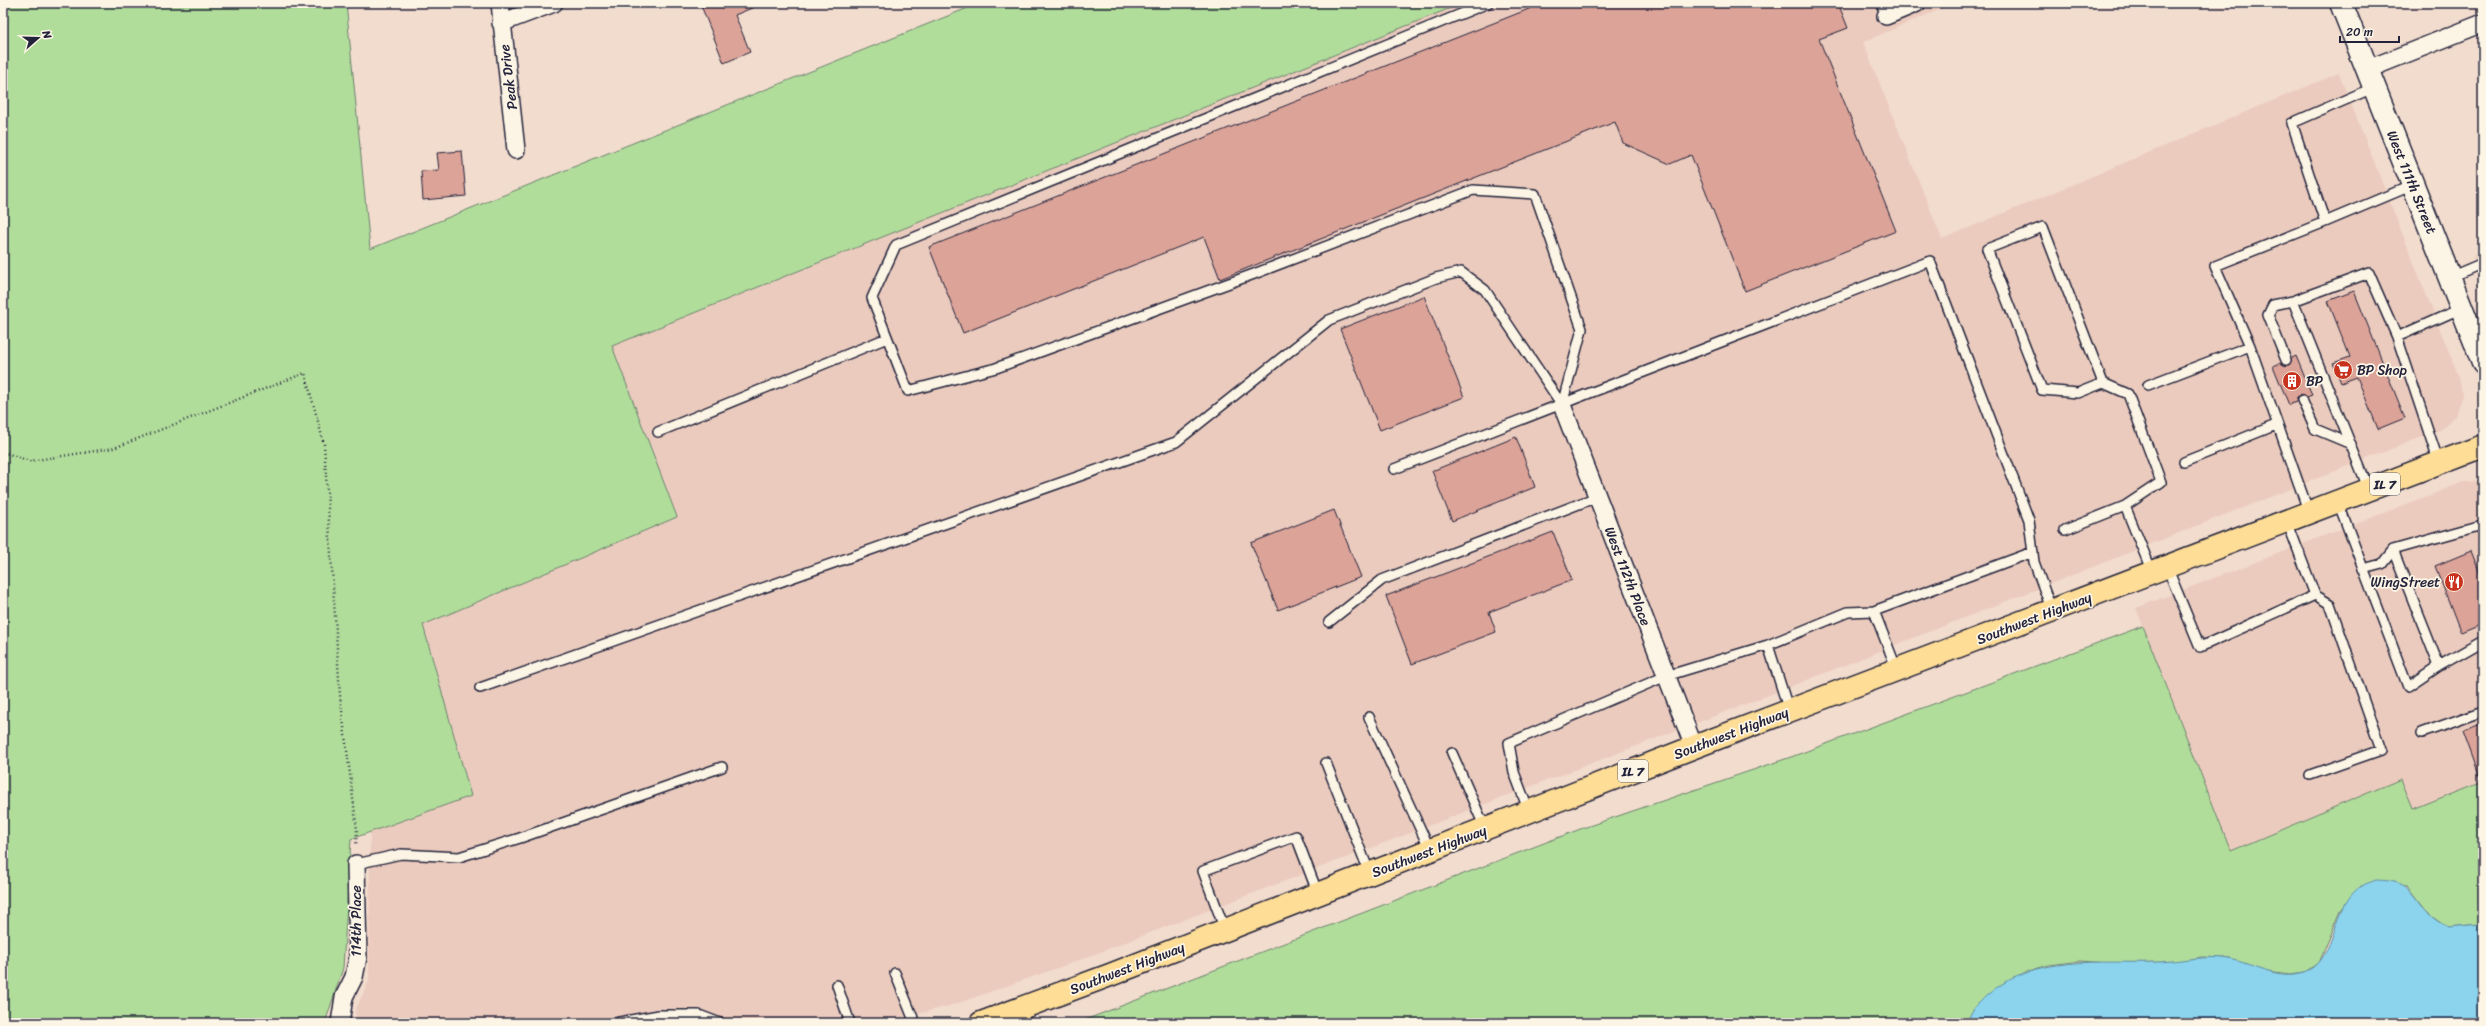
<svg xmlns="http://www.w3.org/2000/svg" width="2486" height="1026" viewBox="0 0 2486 1026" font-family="Sriracha,sans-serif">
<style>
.built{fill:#ebcbbe}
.green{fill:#b1dd9b;stroke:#6a806b}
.water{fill:#8cd4ed;stroke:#628da6}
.building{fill:#dca398;stroke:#22223b}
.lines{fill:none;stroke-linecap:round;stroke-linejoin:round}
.lane-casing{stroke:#22223b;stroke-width:12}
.street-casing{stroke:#22223b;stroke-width:20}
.secondary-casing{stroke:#22223b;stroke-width:25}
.primary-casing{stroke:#22223b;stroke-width:25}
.path{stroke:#22223b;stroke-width:2.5;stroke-dasharray:1 3;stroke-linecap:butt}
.lane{stroke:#fcf5e5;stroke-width:9}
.street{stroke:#fcf5e5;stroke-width:17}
.secondary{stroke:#fcf5e5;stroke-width:22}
.primary{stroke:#fedd96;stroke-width:22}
.labels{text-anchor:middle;stroke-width:3.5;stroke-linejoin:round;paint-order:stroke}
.shield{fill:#fcf5e5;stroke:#63616e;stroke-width:1}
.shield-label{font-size:13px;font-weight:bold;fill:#22223b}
.street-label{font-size:14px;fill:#22223b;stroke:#fcf5e5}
.poi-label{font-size:14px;fill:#22223b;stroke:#fcf5e5;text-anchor:start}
</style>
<rect width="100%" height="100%" fill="#f2dcce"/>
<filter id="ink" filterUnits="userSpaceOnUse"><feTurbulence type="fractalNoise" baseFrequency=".025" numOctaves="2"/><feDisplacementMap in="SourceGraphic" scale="8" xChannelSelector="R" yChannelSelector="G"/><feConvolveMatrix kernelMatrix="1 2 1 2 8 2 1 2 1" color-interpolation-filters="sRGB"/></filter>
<g filter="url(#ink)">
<path class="built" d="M1463,3h492l-92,39 79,197 397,-166 121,307 2,15 -7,20 -13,14 -673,266 -692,266 -121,43 -73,19h-527l-1,-12 14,-30 1,-149 101,-36 -48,-171 254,-108 -65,-171z
M2483,252v31l-10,-27z
M2483,481v300l-70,28 -12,-30 -170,72 -95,-243 328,-126z"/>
<path class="green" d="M3,3h343l24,246 610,-246h483l-851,343 65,171 -254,108 48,171 -120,43 -8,129 -18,55h-322z
M2143,626l88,225 170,-72 12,30 70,-28v147l-4,-3 -31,3 -17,-12 -23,-30h-47l-20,24 -22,53 -13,9 -15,2 -24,-3 -42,-13 -24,-1 -24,5 -68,1 -29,-2 -31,4 -24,7 -57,46v5h-891l506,-195 208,-71z"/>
<path class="water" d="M2376,880c35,1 34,11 54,35 5,5 12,9 18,13l31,-3 4,3v95h-515c0,-10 11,-20 18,-27 49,-43 113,-32 173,-34 22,-1 42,-6 64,-4 27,3 53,23 82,14 32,-10 27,-70 57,-86 4,-3 10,-4 14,-6z"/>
<path class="building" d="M700,3h64l-29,12 15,37 -26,11z
M1544,3h294l10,25 -29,11 77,192 -151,60 -54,-136 -21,9 -47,-21 -8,-21 -395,157 -16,-42 -241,96 -34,-86z
M462,151l4,45 -43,4 -2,-29 18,-1 -2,-17z
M2354,291l51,127 -27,11 -21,-52 -16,6 -8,-20 17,-6 -22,-56z
M1424,296l40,101 -84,33 -40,-101z
M2296,356l16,39 -5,2 -7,-3 -4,8 -7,3 -16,-39 8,-3 8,2 3,-7z
M1516,437l19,50 -83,34 -20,-50z
M1334,510l27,67 -83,33 -27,-67z
M1553,532l19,48 -83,32 7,20 -84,32 -26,-68z
M2471,551l12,30v43l-22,9 -26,-67z
M2483,723v57h-2l-18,-49z"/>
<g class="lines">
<g class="lane-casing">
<path id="lane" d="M1488,3l-592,242 -24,53 36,93 88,-23 258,-94 219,-84 62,4 47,135 -20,76
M1881,3l5,13
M2375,87l-83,36 33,99 88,-37
M2043,227l60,156 -25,10 -36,-3 -55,-141z
M2450,277l33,-14
M2397,337l42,126
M2286,360l-18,-45 5,-10 20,-4
M2103,383l25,11 33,88 -36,24
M2148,385l102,-39
M2302,400l13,29 36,15
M658,432l229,-94
M2184,462l92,-37
M1394,469l536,-208 99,259 5,42 18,49
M2369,490l-76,-189 76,-28 28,64 65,-29
M2338,502l70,185 31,-21
M2309,513l-59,-167 -35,-80 110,-44
M2065,530l60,-24 27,66
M2393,550l46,116 44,-25
M2167,567l33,80 115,-52 -28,-74
M2363,569l19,-5 11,-14 89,-25 1,3
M1874,611l23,59
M1329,622l53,-42 215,-83
M1768,645l21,66
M480,688l696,-246 153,-122 107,-42 25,-6 24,18 77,115
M1369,717l61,133
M2422,733l61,-22
M1452,753l33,75
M1326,763l44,111
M2310,775l71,-25 -51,-146 -15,-9
M1529,812l-15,-40 -5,-29 157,-67 102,-31 80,-33 26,-1 159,-59
M356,864l45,-10 58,3 61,-19 202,-71
M1225,930l-22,-59 93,-35 22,58
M895,973l20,50
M837,985l13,38
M614,1023l45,-8h40l21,8"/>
</g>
<g class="street-casing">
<path id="street" d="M500,3l16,147
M1886,16l31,-13
M501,23l53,-20
M2368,69l115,-46
M1562,405l132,342
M340,1023l4,-26 10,-20 4,-20 -2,-93"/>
</g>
<g class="secondary-casing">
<path id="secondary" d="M2341,3l142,359"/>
</g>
<g class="primary-casing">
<path id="primary" d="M981,1023l129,-48 584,-228 789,-301"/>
</g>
<path class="path" d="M3,452l27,9 84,-13 191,-75 19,71 16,251 17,135 -1,16"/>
<use href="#lane" class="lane"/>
<use href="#street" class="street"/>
<use href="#secondary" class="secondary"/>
<use href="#primary" class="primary"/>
</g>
</g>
<defs>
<g id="supermarket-disc" transform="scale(1)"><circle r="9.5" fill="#c8321e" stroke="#fcf5e5"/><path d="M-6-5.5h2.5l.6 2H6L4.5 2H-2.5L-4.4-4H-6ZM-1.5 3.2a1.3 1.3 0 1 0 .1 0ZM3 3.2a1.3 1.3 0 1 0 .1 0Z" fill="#fff"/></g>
<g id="building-disc" transform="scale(1)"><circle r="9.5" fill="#c8321e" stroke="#fcf5e5"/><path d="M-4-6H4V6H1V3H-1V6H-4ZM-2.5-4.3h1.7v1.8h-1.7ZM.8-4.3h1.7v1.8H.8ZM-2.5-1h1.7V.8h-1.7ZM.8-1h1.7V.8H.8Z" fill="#fff"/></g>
<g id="restaurant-disc" transform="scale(1)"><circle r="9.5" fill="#c8321e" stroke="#fcf5e5"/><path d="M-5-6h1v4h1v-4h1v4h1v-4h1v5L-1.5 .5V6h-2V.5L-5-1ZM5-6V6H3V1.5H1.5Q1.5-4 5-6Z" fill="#fff"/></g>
</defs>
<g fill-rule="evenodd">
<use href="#supermarket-disc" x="2343" y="370"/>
<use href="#building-disc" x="2292" y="381"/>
<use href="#restaurant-disc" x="2454" y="582"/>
</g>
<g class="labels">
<g class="shield">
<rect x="2370" y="473" width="30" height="22" rx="3"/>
<rect x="1618" y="760" width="30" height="22" rx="3"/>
</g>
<g class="shield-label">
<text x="2385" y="489">IL 7</text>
<text x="1633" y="776">IL 7</text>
</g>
<g class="street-label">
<text transform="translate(508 77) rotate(-97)" y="5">Peak Drive</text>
<text transform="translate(2412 182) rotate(68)" y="5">West 111th Street</text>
<text transform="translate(1628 576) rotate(69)" y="5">West 112th Place</text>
<text transform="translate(2034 618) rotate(-21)" y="5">Southwest Highway</text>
<text transform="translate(1731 733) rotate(-21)" y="5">Southwest Highway</text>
<text transform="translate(1429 851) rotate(-21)" y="5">Southwest Highway</text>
<text transform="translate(356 921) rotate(-90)" y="5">114th Place</text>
<text transform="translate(1127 968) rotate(-21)" y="5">Southwest Highway</text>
</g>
<g class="poi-label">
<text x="2357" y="375">BP Shop</text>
<text x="2306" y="386">BP</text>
<text x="2440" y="587" text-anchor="end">WingStreet</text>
</g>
</g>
<rect width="2486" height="1026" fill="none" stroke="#fcf5e5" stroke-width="16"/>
<rect x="8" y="8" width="2470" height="1010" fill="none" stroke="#22223b" stroke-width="1.5" filter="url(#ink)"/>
<g transform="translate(38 38) rotate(70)" stroke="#fcf5e5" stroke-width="3" paint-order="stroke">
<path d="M0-3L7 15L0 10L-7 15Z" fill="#22223b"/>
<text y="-6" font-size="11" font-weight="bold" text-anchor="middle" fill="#22223b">N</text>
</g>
<path d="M2340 36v6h59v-6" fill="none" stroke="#22223b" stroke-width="2"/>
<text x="2346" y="36" font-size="12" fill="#22223b" stroke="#fcf5e5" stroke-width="3" paint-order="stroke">20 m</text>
</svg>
